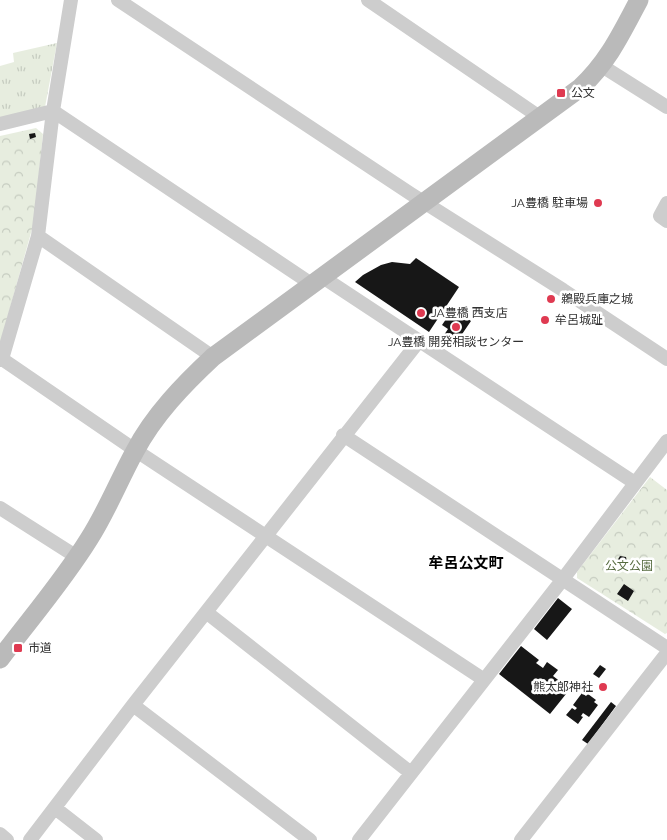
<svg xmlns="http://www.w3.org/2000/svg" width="667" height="840" viewBox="0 0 667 840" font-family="Raleway,'Noto Sans JP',sans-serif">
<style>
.grass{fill:url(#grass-tufts)}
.park{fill:url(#park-crowns)}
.building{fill:#171717}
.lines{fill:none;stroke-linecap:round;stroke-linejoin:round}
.street{stroke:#cdcdcd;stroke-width:14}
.secondary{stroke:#bababa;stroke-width:19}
.poi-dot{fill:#df3a51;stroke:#fff;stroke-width:2}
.labels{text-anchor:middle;stroke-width:5;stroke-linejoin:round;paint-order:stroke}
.poi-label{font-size:12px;fill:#303030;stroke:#fff;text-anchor:start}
.park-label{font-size:12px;fill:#566b3f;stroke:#fff}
.quarter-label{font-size:15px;font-weight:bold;fill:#000;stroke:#fff}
</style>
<defs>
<pattern id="grass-tufts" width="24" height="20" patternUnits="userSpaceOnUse" patternTransform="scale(1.25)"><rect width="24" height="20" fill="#e7eddf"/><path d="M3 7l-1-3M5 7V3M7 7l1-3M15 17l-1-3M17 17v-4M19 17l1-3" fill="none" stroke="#c6ccc0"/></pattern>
<pattern id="park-crowns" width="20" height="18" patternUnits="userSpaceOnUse" patternTransform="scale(1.25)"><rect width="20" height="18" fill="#e7eddf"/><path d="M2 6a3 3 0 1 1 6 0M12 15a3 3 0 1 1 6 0" fill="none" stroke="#c6ccc0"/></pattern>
</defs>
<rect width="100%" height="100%" fill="#fff"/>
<path class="grass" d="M57,43l-12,64 -45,12v-53l14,-4 -1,-9z"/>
<path class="park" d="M36,128l7,6 -9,88 -34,122v-208z
M650,477l17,13v143l-2,1 -88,-56v-6z"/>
<path class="building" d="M35,133l1,4 -6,2 -1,-5z
M416,258l43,29 -30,45 -74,-50 8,-7 18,-10 11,-3 18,2z
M453,309l18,12 -15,22 -12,-8 4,-6 -6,-4z
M620,556l6,1 1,5 -3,5 -6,-1 -1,-5z
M624,584l10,7 -6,10 -11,-7z
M558,598l14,11 -25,31 -13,-11z
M521,646l18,14 -3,3 7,5 4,-6 11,8 -5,6 17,13 -20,25 -51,-40z
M600,665l6,4 -7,9 -6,-4z
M582,693l4,3 2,-2 8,6 -2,2 4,3 -9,12 -6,-4 -2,3 2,1 -5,7 -12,-9 6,-7 3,2 2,-2 -4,-3z
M611,702l5,4 -28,38 -6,-4z"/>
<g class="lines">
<path class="street" d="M118,0l293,194 152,96 104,69
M368,0l173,118
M602,66l65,41
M0,124l53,-13 260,174
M667,203l-7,13 7,5
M38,236l175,121
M324,278l311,205
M2,359l133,91 348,229
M0,360l2,-1 36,-123 15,-125 18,-111
M343,435l324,213
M0,508l77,49
M206,612l205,161
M133,705l177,135
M55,808l41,32
M0,834l7,6
M30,840l103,-135 286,-364
M359,840l204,-261 104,-138
M521,840l146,-187"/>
<path class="secondary" d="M0,659c30,-40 63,-78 89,-120 18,-28 30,-59 46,-88 19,-36 48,-66 78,-94l367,-269c28,-26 41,-54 59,-88"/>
</g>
<g class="poi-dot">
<rect x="556" y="88" width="10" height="10" rx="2.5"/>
<circle cx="598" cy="203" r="5"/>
<circle cx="551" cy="299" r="5"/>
<circle cx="421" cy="313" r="5"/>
<circle cx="545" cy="320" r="5"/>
<circle cx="456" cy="327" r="5"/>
<rect x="13" y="643" width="10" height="10" rx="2.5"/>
<circle cx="603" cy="687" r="5"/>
</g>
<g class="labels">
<g class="poi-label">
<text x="571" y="97">公文</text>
<text x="588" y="207" text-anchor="end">JA豊橋 駐車場</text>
<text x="561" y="303">鵜殿兵庫之城</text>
<text x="431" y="317">JA豊橋 西支店</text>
<text x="555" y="324">牟呂城趾</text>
<text x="456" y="346" text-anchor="middle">JA豊橋 開発相談センター</text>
<text x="28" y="652">市道</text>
<text x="593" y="691" text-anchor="end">熊太郎神社</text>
</g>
<g class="park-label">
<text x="629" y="570">公文公園</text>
</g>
<g class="quarter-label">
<text x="466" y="568">牟呂公文町</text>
</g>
</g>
</svg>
